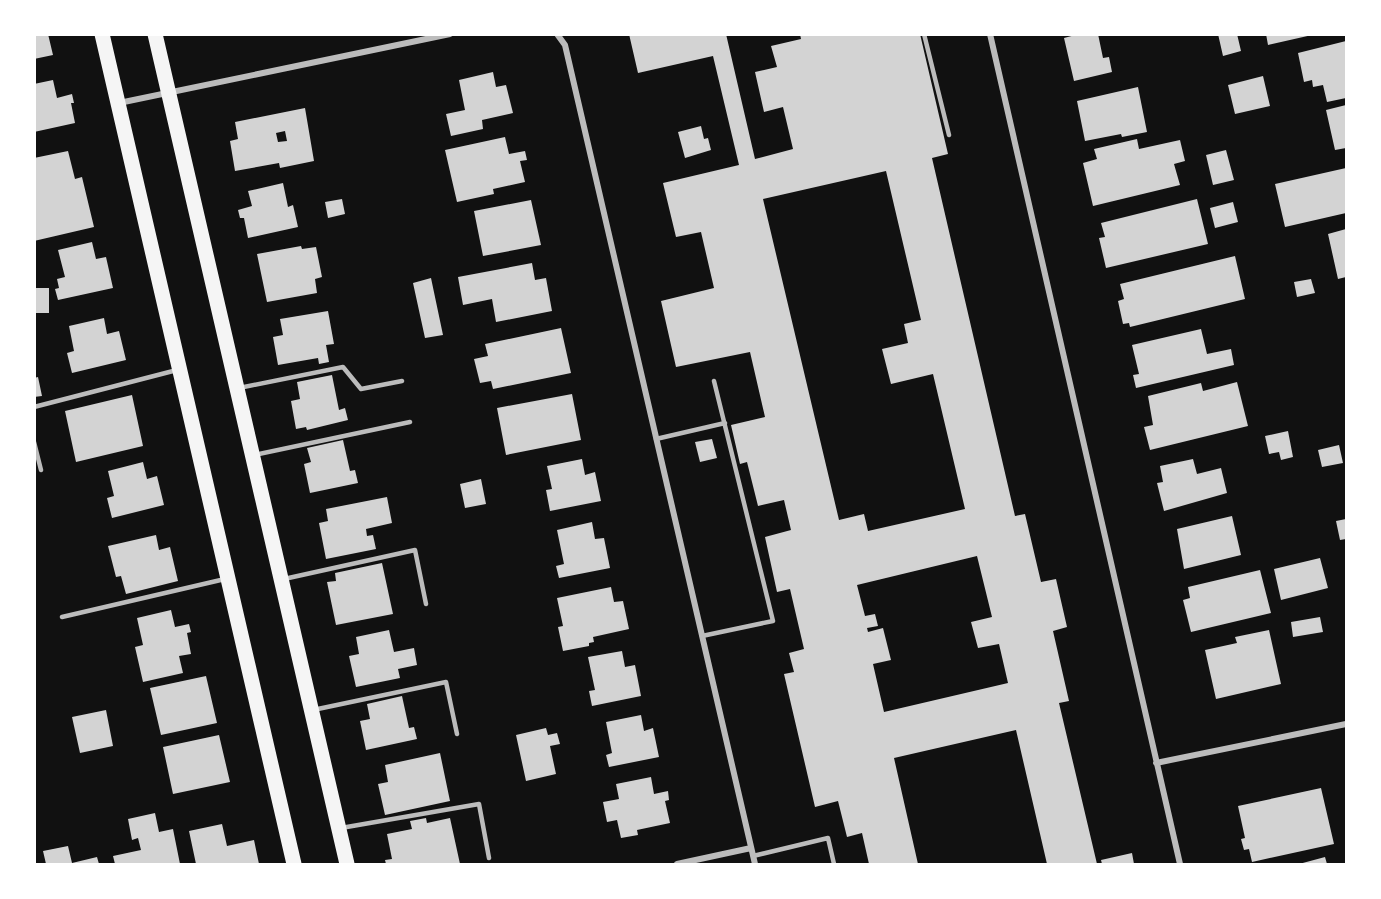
<svg xmlns="http://www.w3.org/2000/svg" width="1381" height="899" viewBox="0 0 1381 899" font-family="'DM Sans',sans-serif">
<style>
.building{fill:#d3d3d3;fill-rule:evenodd}
.lines{fill:none;stroke-linecap:round;stroke-linejoin:round}
.service{stroke:#bcbcbc;stroke-width:4.5}
.minor{stroke:#bcbcbc;stroke-width:6}
.primary{stroke:#f5f5f5;stroke-width:15}
</style>
<rect width="100%" height="100%" fill="#111"/>
<path class="building" d="M34,34h14l5,21 -19,4z
M629,34h97l29,125 38,-10 -10,-42 -19,5 -9,-40 22,-5 -6,-21 30,-7 -1,-5h120l28,120 -16,4 83,358 10,-2 16,68 15,-3 11,48 -14,4 16,70 -10,2 38,161h-50l-31,-134 -122,28 24,106h-49l-7,-31 -15,4 -9,-36 -23,6 -31,-133 10,-2 -5,-19 15,-4 -14,-60 -13,3 -12,-55 26,-7 -7,-30 -26,6 -11,-44 -7,2 -9,-39 34,-8 -15,-65 -74,15 -15,-66 53,-13 -13,-56 -25,5 -13,-54 76,-18 -26,-109 -75,17zM886,171l35,149 -17,4 4,19 -26,6 9,35 42,-10 32,135 -97,22 -4,-17 -25,6 -76,-321zM977,556l15,61 -21,5 7,26 21,-4 9,39 -124,29 -11,-48 18,-4 -8,-32 -15,4 -1,-4 11,-2 -3,-12 -10,2 -8,-31z
M1079,34h19l5,24 6,-1 3,15 -38,9 -10,-43z
M1218,34h19l4,17 -18,5z
M1266,34h46v1l-44,10z
M1346,41v57l-19,4 -4,-17 -10,2 -1,-7 -8,2 -6,-29z
M493,72l3,15 10,-2 7,28 -31,7 1,9 -32,7 -5,-22 19,-4 -6,-30z
M1263,76l7,30 -35,8 -7,-29z
M53,80l4,18 15,-4 2,9h-3l4,20 -41,9v-48z
M1138,87l9,45 -25,5 -1,-3 -36,7 -8,-40z
M1346,105v43l-11,2 -9,-40z
M305,108l9,53 -34,7 -1,-5 -44,8 -5,-30 8,-2 -3,-17zM285,131l2,10 -9,1 -2,-9z
M701,126l3,13 4,-1 3,12 -26,8 -7,-26z
M505,137l4,17 16,-3 2,9 -7,1 5,21 -32,7 1,5 -37,8 -12,-52z
M1137,139l2,10 41,-9 5,21 -11,3 6,21 -87,21 -10,-43 14,-4 -3,-10z
M1226,150l8,30 -21,5 -7,-30z
M68,151l7,28 7,-2 12,50 -60,14v-83z
M1346,168v45l-61,14 -10,-43z
M283,183l5,24 5,-2 5,22 -50,11 -4,-20h-4l-2,-8 14,-4 -4,-15z
M342,199l3,15 -17,4 -3,-16z
M1197,199l11,45 -102,24 -7,-30 6,-1 -4,-14z
M531,200l10,45 -58,11 -9,-45z
M1233,202l5,20 -23,6 -5,-20z
M1346,229v48l-8,2 -10,-45z
M92,242l4,17 10,-2 7,31 -55,12 -3,-11 4,-1 -2,-9 8,-2 -7,-27z
M301,246l1,3 14,-2 6,30 -7,2 2,14 -50,9 -10,-48z
M1235,256l10,43 -115,28 -1,-4 -6,1 -5,-23 6,-2 -4,-15z
M532,263l3,17 11,-2 6,33 -56,11 -4,-23 -29,6 -5,-28z
M431,278l12,57 -18,3 -12,-55z
M1311,279l4,14 -18,4 -3,-15z
M34,288h15v25h-15z
M328,311l6,33 -8,1 3,17 -10,2 -1,-6 -40,7 -5,-28 10,-2 -3,-16z
M104,318l3,16 12,-3 7,29 -54,13 -5,-20 7,-2 -5,-25z
M561,328l10,45 -78,16 -2,-8 -11,2 -6,-24 14,-3 -3,-12z
M1201,329l6,25 24,-5 3,16 -98,23 -3,-13 6,-1 -7,-29z
M332,375l7,35 6,-2 3,12 -41,10 -1,-3 -10,2 -5,-28 9,-2 -3,-17z
M38,377l4,19 -8,1v-19z
M1237,382l11,44 -98,24 -6,-23 9,-2 -5,-29 53,-13 2,8z
M572,394l9,46 -75,15 -9,-47z
M132,395l11,51 -67,16 -11,-51z
M1288,431l5,26 -12,3 -2,-8 -10,2 -4,-18z
M712,439l5,19 -17,4 -5,-20z
M343,440l7,31 5,-1 3,13 -48,10 -6,-29 7,-2 -4,-14z
M1339,445l4,18 -21,4 -4,-17z
M582,459l3,16 10,-3 6,29 -51,10 -4,-21 6,-1 -5,-23z
M1193,459l4,15 24,-6 6,25 -63,18 -7,-28 6,-1 -3,-16z
M143,462l4,17 10,-3 7,29 -52,13 -5,-20 7,-2 -6,-25z
M481,479l5,25 -21,4 -5,-24z
M387,497l5,26 -26,6 1,7 6,-1 3,14 -50,10 -7,-36 9,-2 -2,-12z
M1232,516l9,39 -57,14 -7,-40z
M1346,519v20l-6,1 -4,-19z
M592,522l3,17 9,-1 6,30 -51,10 -3,-12 8,-2 -7,-34z
M156,535l3,15 11,-3 8,34 -52,13 -5,-18 -5,1 -8,-31z
M1320,558l8,30 -47,12 -7,-31z
M382,563l11,51 -57,11 -9,-43 9,-1 -1,-8z
M1260,570l11,43 -80,19 -8,-32 7,-2 -2,-11z
M611,587l3,15 9,-1 6,28 -36,8 1,5 -5,1v3l-26,5 -5,-24 5,-1 -6,-28z
M171,610l4,17 14,-3 2,8 -4,1 4,21 -12,2 4,17 -40,9 -8,-35 8,-2 -6,-27z
M1320,617l3,15 -30,5 -2,-15z
M389,630l5,22 20,-4 3,17 -19,4 2,9 -44,9 -7,-31 10,-2 -3,-17z
M1269,630l12,54 -65,15 -11,-49 32,-7 -2,-6z
M622,651l3,16 10,-2 6,31 -49,10 -3,-15 6,-1 -7,-33z
M206,676l11,47 -56,12 -11,-47z
M402,696l7,32 5,-1 3,12 -51,11 -6,-29 10,-2 -3,-15z
M106,710l7,36 -33,7 -8,-36z
M641,715l3,16 9,-3 6,29 -50,10 -3,-12 6,-2 -6,-31z
M546,728l2,7 9,-2 3,11 -10,2 6,28 -30,7 -10,-46z
M219,735l11,47 -57,12 -10,-47z
M440,753l10,48 -65,14 -7,-31 10,-2 -3,-17z
M651,777l3,17 14,-3 1,9 -4,1 5,22 -33,7 1,5 -17,3 -4,-18 -10,2 -4,-20 16,-3 -3,-15z
M1321,788l13,56 -82,18 -3,-13 -5,1 -3,-11 4,-1 -7,-32z
M155,813l4,19 14,-3 7,35h-65l-2,-8 28,-6 -3,-12 -6,2 -4,-21z
M426,818l1,5 23,-5 10,46h-74l-1,-4 7,-1 -5,-25 25,-5 -2,-8z
M222,824l5,22 27,-6 5,24h-63l-7,-33z
M68,846l4,17 25,-6 2,7h-53l-3,-13z
M1132,853l2,11h-32l-1,-4z
M1325,857l2,7h-28z"/>
<g class="lines">
<path class="service" d="M924,34l25,101
M239,388l104,-21 18,22 41,-8
M34,407l143,-37
M656,439l69,-16
M34,442l7,28
M254,455l156,-33
M284,579l131,-29 11,54
M62,617l163,-38
M702,636l71,-15 -59,-240
M313,710l133,-28 11,52
M341,828l138,-24 10,54
M753,856l75,-18 6,26"/>
<path class="minor" d="M557,34l8,11 190,819
M990,34l190,830
M119,103l331,-69
M1156,763l190,-39
M677,864l74,-16"/>
<path class="primary" d="M102,34l192,830
M155,34l192,830"/>
</g>
<rect width="1381" height="899" fill="none" stroke="#ffffff" stroke-width="72"/>
</svg>
